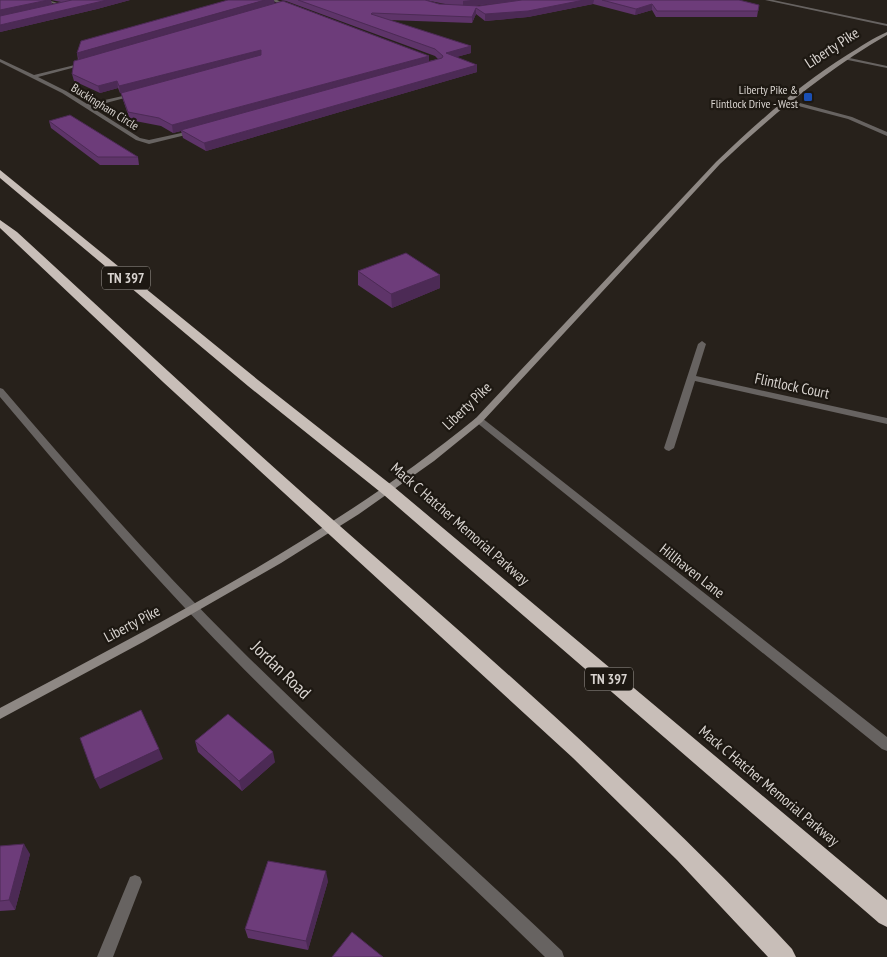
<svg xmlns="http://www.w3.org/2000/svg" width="887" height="957" viewBox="0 0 887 957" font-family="'PT Sans Narrow',sans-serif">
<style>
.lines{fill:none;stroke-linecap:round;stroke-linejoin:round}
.street{fill:#676361;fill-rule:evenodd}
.secondary{fill:#8e8884;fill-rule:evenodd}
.highway{fill:#c8beb8;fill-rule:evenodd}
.wall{fill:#5e3469;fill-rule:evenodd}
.shaded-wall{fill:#4c2a55}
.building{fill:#6d3c7a;stroke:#4c2a55}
.transit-dot{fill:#1a4fb4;stroke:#1d1812;stroke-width:2}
.labels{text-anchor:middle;stroke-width:4.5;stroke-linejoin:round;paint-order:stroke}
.far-poi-label{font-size:12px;fill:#d8d3cf;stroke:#1d1812;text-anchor:end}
.far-street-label{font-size:12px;fill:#d8d3cf;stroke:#1d1812}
.shield{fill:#1d1812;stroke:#a09b96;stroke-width:1}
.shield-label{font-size:14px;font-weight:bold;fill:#d8d3cf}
.street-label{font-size:15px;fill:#d8d3cf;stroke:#1d1812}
.near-street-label{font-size:18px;fill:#d8d3cf;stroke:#1d1812}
</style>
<rect width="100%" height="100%" fill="#27211b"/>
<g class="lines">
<path class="street" d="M42,0h6l19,6 -2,1z
M271,0h6l15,7 -3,1z
M765,0h8l114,24v2z
M845,57l42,9v2l-44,-9z
M0,59l34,16 53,-13v2l-49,13 28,14 21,13 49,-11v2l-45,12 49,31 9,2 46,-10 3,2 -49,12 -13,-4 -74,-47 -62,-31z
M785,99l67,18 35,15v4l-39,-17 -65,-17 -1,-1z
M702,341l4,3 -10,32 191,42v6l-192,-43 -21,67 -5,3 -3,-1 -2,-2 34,-104z
M0,388l3,1c77,90 155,179 239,262 104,103 214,199 320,300l2,6h-19c-103,-101 -211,-196 -312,-299 -82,-83 -158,-172 -233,-261z
M479,417l3,1 405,319v14l-5,-2 -406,-327 -2,-2 2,-2z
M135,875l5,2 2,5 -29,75h-16l33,-80z"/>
<path class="secondary" d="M887,32v3c-62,36 -115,80 -167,129l-238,258 -48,39 -75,53 -78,49 -138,79 -143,77v-11c163,-87 332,-172 476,-290l240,-256c41,-39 83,-77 131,-107 13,-8 26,-17 40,-23z"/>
<path class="highway" d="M0,170l258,210 136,107 493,413v27l-8,-4 -495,-428 -136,-109 -248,-208z
M0,220l17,12c97,89 192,178 290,265 166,146 334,290 485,452l4,8h-28l-91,-97 -104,-102 -410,-376 -163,-154z"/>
</g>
<path class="wall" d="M0,0h130l-33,9 -97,23zM51,0l10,2 -9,2z
M280,0h145l14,4 11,1 -25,-5h314l20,5 -2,12h-101l-4,-7 -17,5 -42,-11 -65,13 -43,4 -9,-7 -4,9 -84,-3 83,26v7l-15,4 21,15 -271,79 -23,-13 -2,-7 -8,2 -12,-7 -31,-6 -7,-20 -2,-7h-1l-2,-5 -18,5 -26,-12 -2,-7 6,-14 -1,-7 197,-50 155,53v5l9,-2 -3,-3 -149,-55zM516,1l-37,5h-6z
M49,121l89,36 1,8h-39l-49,-37z
M358,271l82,4v13l-48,20 -34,-23z
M195,741l80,21 -33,29 -44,-39z
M0,846l30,8 -15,56 -15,1z
M328,881l-20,69 -60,-12 -3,-9z"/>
<path class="shaded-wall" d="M48,0h3l1,6 -52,11v-7z
M107,0h23l-33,9 -97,23v-7z
M265,0h9l1,4 -196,56 -2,-7z
M471,0h53l-61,7v-6z
M584,0h10l-1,4 -65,13 -43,4v-7z
M652,4v6l-17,5 1,-6z
M476,8v6l-4,9v-6z
M471,46v7l-25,7v-7z
M261,50l1,7 -142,36 -1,-7z
M429,56v7l-256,70 -1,-8z
M477,65v7l-271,79 -2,-8z
M117,81l1,7 -18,5 -2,-7z
M440,275v13l-48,20 -1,-14z
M159,749l4,10 -63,30 -5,-10z
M273,752l2,10 -33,29 -3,-10z
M24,844l6,10 -15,56 -6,-10z
M326,871l2,10 -20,69 -2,-9z"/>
<path class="building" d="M0,0h48l-48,10z
M72,0h35l-107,25v-9z
M228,0h37l-188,53 4,-12z
M298,0h127l14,4 40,2 43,-6h62l-56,11 -43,3 -9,-6 -4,9 -100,-4 -1,1 100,32 -25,7 31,12 -273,78 -23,-13 261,-72 1,-2 -8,-7z
M602,0h137l20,5 -1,6h-101l-5,-7 -16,5z
M283,1l146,55 -257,69 -13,-7 -31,-6 -7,-19 140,-38v-5l-142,36 -2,-5 -19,5 -26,-12 2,-13z
M70,115l68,42h-40l-49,-36z
M406,253l34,22 -49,19 -33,-23z
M141,710l18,39 -64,30 -15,-41z
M228,714l45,38 -34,29 -44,-40z
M24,844l-15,56 -9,1v-55z
M268,861l58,10 -20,70 -61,-12z
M352,932l31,25h-51z"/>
<rect class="transit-dot" x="803" y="92" width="10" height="10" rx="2.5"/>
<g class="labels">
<g class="far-poi-label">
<text x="798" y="94">Liberty Pike &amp;<tspan x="798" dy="14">Flintlock Drive - West</tspan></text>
</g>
<g class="far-street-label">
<text transform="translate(105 107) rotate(32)" y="4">Buckingham Circle</text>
</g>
<g class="shield">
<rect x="102" y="266.5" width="48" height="23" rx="4"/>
<rect x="585" y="667.5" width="48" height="23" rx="4"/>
</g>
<g class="shield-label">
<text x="126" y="283">TN 397</text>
<text x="609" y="684">TN 397</text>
</g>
<g class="street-label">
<text transform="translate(832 48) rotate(-33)" y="5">Liberty Pike</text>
<text transform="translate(792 386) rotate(12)" y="5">Flintlock Court</text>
<text transform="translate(467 406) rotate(-44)" y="5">Liberty Pike</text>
<text transform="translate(460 524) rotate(41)" y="5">Mack C Hatcher Memorial Parkway</text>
<text transform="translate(692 571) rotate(38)" y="5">Hillhaven Lane</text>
<text transform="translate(132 624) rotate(-28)" y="5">Liberty Pike</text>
<text transform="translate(769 786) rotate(40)" y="5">Mack C Hatcher Memorial Parkway</text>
</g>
<g class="near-street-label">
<text transform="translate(281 670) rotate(44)" y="6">Jordan Road</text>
</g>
</g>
</svg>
